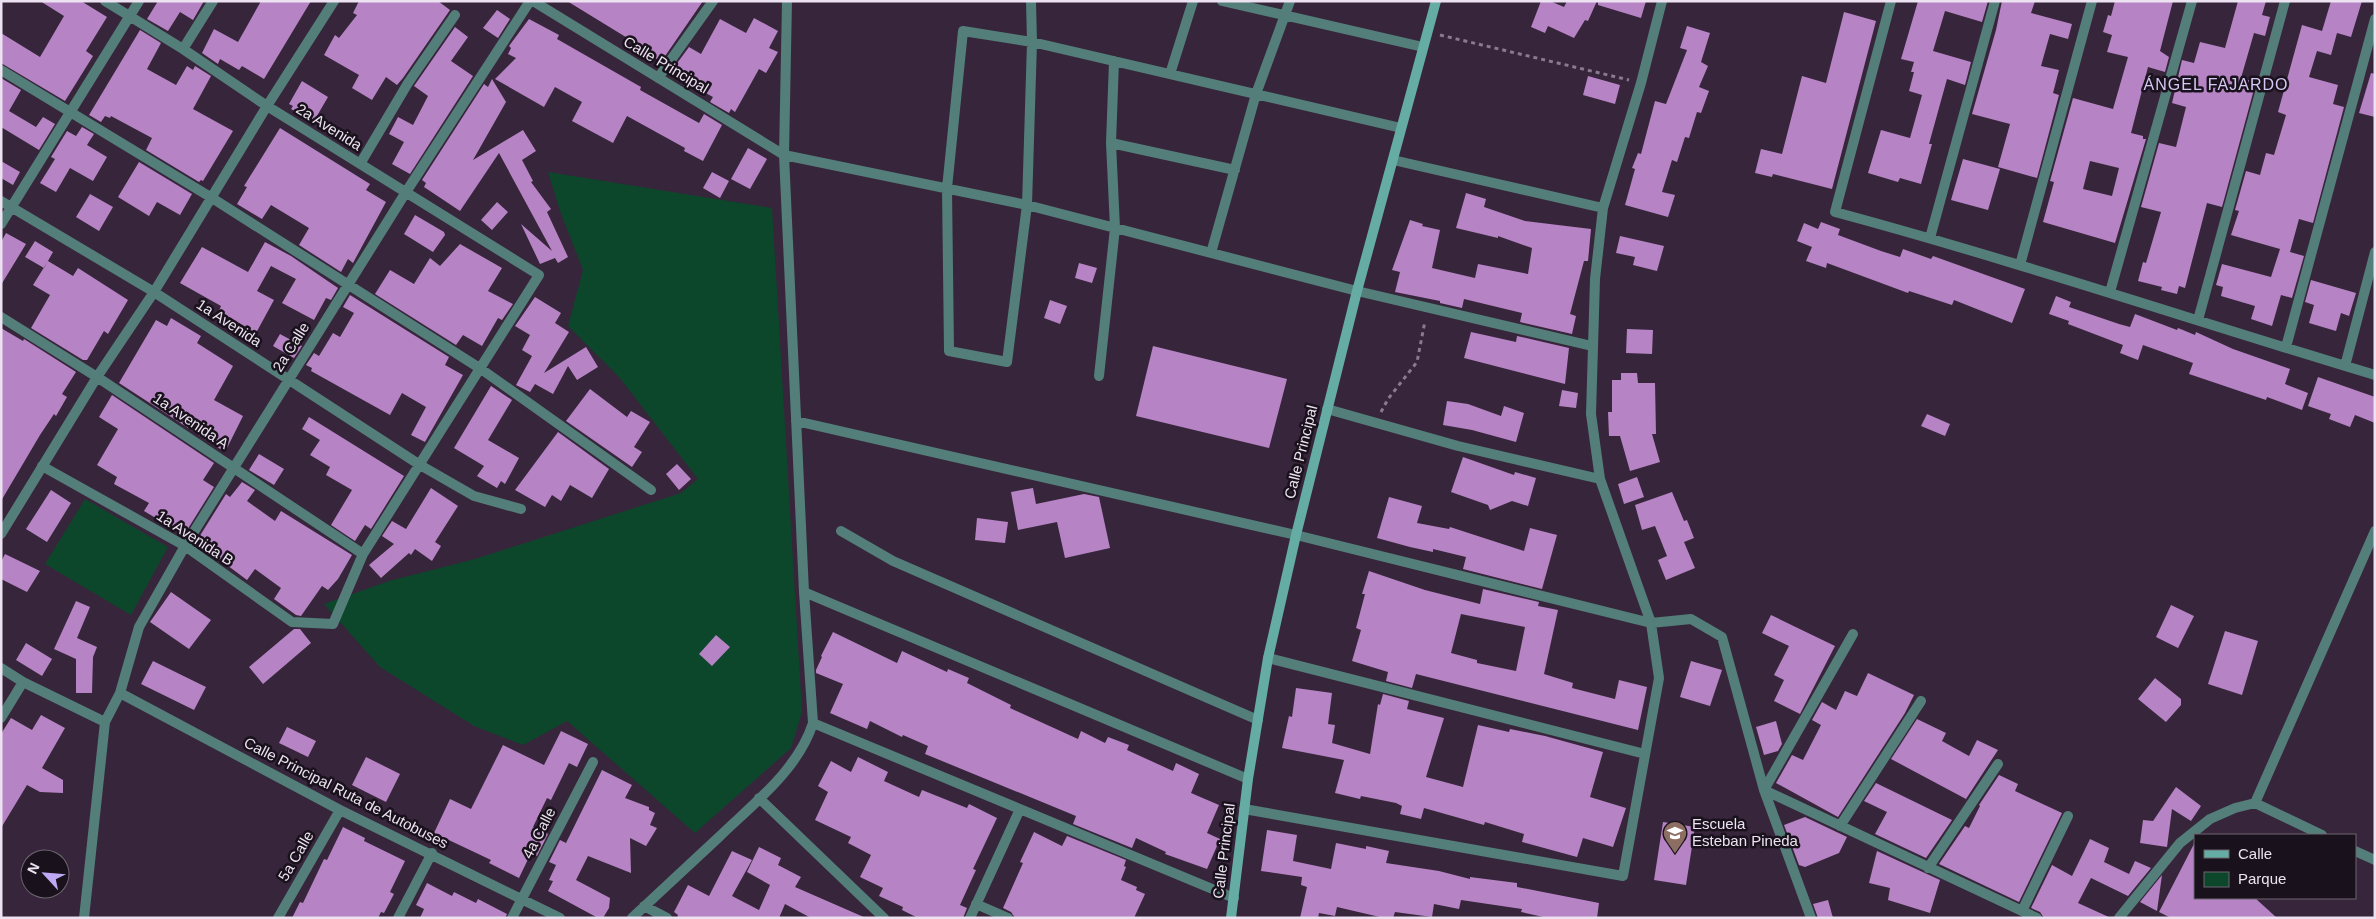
<svg xmlns="http://www.w3.org/2000/svg" width="2376" height="919" viewBox="0 0 2376 919" font-family="Helvetica,sans-serif">
<style>
.green{fill:#0d472b}
.building{fill:#b684c4;fill-rule:evenodd}
.lines{fill:none;stroke-linecap:round;stroke-linejoin:round}
.path{stroke:#897a8d;stroke-width:3;stroke-dasharray:4 4;stroke-linecap:butt}
.street{stroke:#537e79;stroke-width:10}
.secondary{stroke:#64aca4;stroke-width:10}
.labels{text-anchor:middle;stroke-width:5;stroke-linejoin:round;paint-order:stroke}
.street-label{font-size:15px;fill:#ede2f1;stroke:#19121c}
.poi-label{font-size:15px;fill:#ede2f1;stroke:#19121c;text-anchor:start}
.neighbourhood-label{font-size:16px;letter-spacing:1px;fill:#d4c9f4;stroke:#19121c}
</style>
<rect width="100%" height="100%" fill="#37253b"/>
<path class="green" d="M548,172l224,36 30,504 -11,36 -96,85 -128,-112 -44,24 -49,-19 -94,-59 -56,-63 65,-23 86,-22 206,-66 17,-14 -79,-102 -51,-51 15,-56 -23,-59z
M85,499l83,48 -37,68 -86,-51z"/>
<path class="building" d="M40,1h41l26,16 -21,34 7,5 -28,45 -64,-38v-30l39,24 24,-41z
M158,1h46l-11,19 -13,-8 -12,19 -21,-12z
M261,1h50l-47,78 -22,-13 -3,4 -19,-11 -2,5 -16,-11 12,-24 24,13z
M359,1h79l12,9 -47,68 -6,7 -11,-8 -14,23 -20,-12 7,-13 -35,-20 11,-20 4,3 18,-23 -4,-2z
M567,1h136l-42,61 -32,-23z
M1541,1h9l14,6 3,-6h30l-9,20 -3,-1 -11,18 -26,-12 -3,7 -14,-6z
M1598,1h48l-5,17 -43,-13z
M1918,1h70l-6,21 -37,-11 -12,40 38,11 -6,23 -18,-6 -18,65h3l-11,40 -21,-6 -2,4 -30,-9 13,-43 29,8 12,-43 -13,-4 5,-19h-3l3,-10 -13,-3z
M2002,1h33l-4,12 41,11 -4,15 -18,-5 -9,32 18,4 -6,23 6,2 -22,83 -39,-11 12,-43 -38,-10 24,-84z
M2115,1h58l-13,50 9,6 -4,15 -17,-5 -17,66 12,3v3h3l-31,104 -72,-21 11,-40 -4,-1 23,-83 40,11 15,-52 -21,-5 5,-17 -9,-3 5,-17 3,1zM2090,161l29,7 -7,28 -29,-7z
M2238,1h28l-4,14 8,2 -5,19 -11,-3 -13,45 15,4 -34,125 -15,-4 -22,85 -6,-2 -2,8 -16,-4 1,-3 -24,-6 5,-19 3,1 15,-51 -20,-5 18,-64 17,4 10,-40 -14,-4 10,-43 12,3 6,-21 25,6z
M2331,1h31l-11,36 -14,-4 -6,22 -14,-4 -8,26 29,8 -5,19 11,3 -31,116 -14,-4 -9,33 14,4 -12,42 -11,-3 -9,31 -21,-7 4,-13 -34,-10 2,-9 -7,-2 6,-21 49,13 9,-28 -49,-14 8,-24 -4,-1 11,-39 14,4 6,-22 8,2 12,-40 -8,-3 24,-87 20,6z
M497,10l13,9 -12,19 -15,-10z
M1844,12l32,9 -44,168 -59,-15 -1,3 -17,-4 6,-24 21,5 20,-78 24,7z
M754,18l24,13 -9,17 9,4 -12,21 -7,-4 -24,43 -4,-3 -2,4 -19,-11 3,-5 -39,-21 2,-3 -4,-3 17,-23 12,7 19,-35 26,14z
M529,19l30,16 -2,4 84,48 -1,3 59,33 5,-9 18,11 -19,36 -19,-10 1,-3 -58,-32 -14,27 -41,-22 10,-19 -27,-15 -11,20 -49,-28 21,-21 -8,-4 3,-6 -2,-2z
M1687,26l23,7 -9,29 7,4 -9,21 10,4 -8,22 -4,-1 -8,26 -4,-1 -8,25 -5,-2 -10,32 13,3 -7,22 -43,-12 10,-36 -3,-1 6,-15 3,1 14,-53 11,3 21,-54 -7,-2z
M455,27l13,10 -17,24 22,15 -63,98 -18,-10 12,-22 -15,-8 9,-17 15,8 15,-29 -14,-10z
M140,30l21,13 -14,26 29,16 11,-19 6,4 2,-4 16,10 -18,33 40,22 -30,50 -2,-1 -2,2 -53,-32 6,-12 -41,-22 -1,2 -5,-2 -4,6 -12,-7z
M2371,73l4,1v43l-16,-4z
M1588,76l32,9 -5,19 -32,-9z
M1,78l20,12 -12,21 27,16 7,-10 12,7 -16,26 -38,-23z
M492,79l14,23 -33,58 50,-30 13,21 -14,9 11,21 -2,1 20,27 -4,3 21,45 -10,6 -3,-5 -15,6 -19,-40 31,27 -53,-98 -39,58 -36,-24 2,-4 -4,-3 62,-96 4,3z
M302,81l26,16 -14,24 -23,-12 2,-3 -4,-2z
M82,127l12,7 -7,11 20,12 -14,24 -23,-13 -14,24 -16,-9 15,-24 -4,-2 16,-26 9,5z
M280,128l90,56 -4,6 20,12 -33,61 -5,-4 -7,13 -42,-27 10,-17 -38,-23 -9,14 -25,-15 10,-17 -3,-1z
M748,148l19,11 -17,30 -19,-10z
M1963,159l37,10 -12,41 -37,-10z
M1,161l19,11 -7,13 -12,-7z
M139,162l53,32 -12,21 -23,-13 -8,14 -31,-19z
M712,172l17,9 -9,17 -17,-10z
M1466,193l20,6 -2,8 41,14 66,8 -3,32h-4l-14,53 6,2 -4,18 -52,-12 2,-9 -58,-14 -2,9 -22,-5v-2l-45,-9 5,-20 -8,-2 18,-50 13,4 -1,2 18,4 -8,38 43,10 3,-14 50,10 4,-26 -34,-12v2l-42,-10z
M90,194l23,13 -14,24 -23,-14z
M497,202l11,10 -16,18 -11,-10z
M415,215l29,17 1,3 -12,17 -29,-18z
M1821,222l19,7 -2,6 43,16 19,6 3,-8 28,10 2,-3 92,33 -13,34 -58,-23 -2,5 -43,-14 -1,2 -81,-30 -1,5 -20,-7 6,-14 -15,-6 7,-18 14,6z
M6,233l20,11 -25,41v-43z
M1620,236l44,10 -7,25 -24,-6 2,-8 -19,-4z
M35,241l18,11 -9,16 -19,-11z
M265,242l26,14 47,32 -7,12 -5,-2 -12,22 -32,-17 14,-24 -25,-13 -14,25 17,9 -18,33 -37,-22 2,-5 -41,-23 22,-36 46,25z
M460,244l42,24 -14,23 25,13 -11,16 -4,-2 -16,28 -19,-11 -7,10 -81,-51 15,-24 24,14 16,-26 10,8z
M48,261l25,15 5,-8 50,32 -20,34 -4,-3 -17,29h-4l-52,-32 19,-33 -17,-10z
M1079,263l18,5 -5,15 -17,-5z
M2311,280l45,13 -7,23 -8,-3 -5,18 -27,-8 5,-18 -9,-3z
M350,295l99,62 -4,8 18,10 -38,67 -14,-7 15,-28 -24,-14 -12,22 -79,-44 1,-3 -6,-3 8,-12 5,3 14,-23 7,4 14,-24 -11,-6z
M2056,296l15,6 -2,5 50,17 11,3 5,-13 42,16 1,-2 17,7 1,-3 37,17 57,20 -5,15 23,9 -6,17 -35,-13 -1,3 -77,-26 4,-11 -50,-18 -5,15 -18,-7 3,-8 -55,-21 1,-3 -20,-7z
M535,297l26,16 -6,10 14,9 -25,41 42,-26 12,20 -21,13 -9,-14 -15,28 -18,-10 -5,8 -14,-7 16,-29 -10,-6 8,-15 -15,-9z
M1050,300l17,6 -7,18 -16,-6z
M171,318l30,18 -4,7 36,23 -19,34 29,16 -18,36 -106,-69 37,-63 11,6z
M1,328l22,13 1,-2 52,33 -14,22 5,3 -11,19 -2,-2 -14,21 -39,66z
M1627,329l26,1 -1,24 -26,-1z
M1471,332l45,10 1,-6 52,12 -4,36 -101,-26z
M280,334l22,12 -8,12 -21,-12z
M1153,346l134,33 -18,69 -133,-32z
M1621,373h16l1,10h17l1,51h-4l8,28 -30,9 -10,-35h-11l-1,-24h4v-32h9z
M2318,377l57,20v26l-20,-8 -5,12 -21,-8 2,-5 -23,-8z
M491,386l21,14 -24,40 31,18 -14,26 -4,-3 -4,7 -20,-12 7,-10 -30,-18z
M590,389l37,28 4,-6 19,11 -16,25 8,5 -10,15 -66,-46z
M1562,390l16,3 -2,15 -17,-2z
M112,395l102,68 -11,17 11,7 -30,48 -40,-24 5,-8 -35,-19 3,-7 -20,-12 21,-36 -19,-12z
M1447,401l21,3 33,12 3,-10 20,7 -8,29 -44,-12 -29,-5z
M1927,414l23,10 -5,12 -24,-10z
M309,417l95,59 -33,53 -6,-4 -10,16 -24,-16 21,-35 -26,-15 4,-8 -20,-12 10,-15 -18,-11z
M558,432l51,37 -17,29 -22,-13 -9,16 -9,-6 -7,12 -30,-17z
M259,454l25,15 -10,16 -25,-15z
M1463,457l51,18 1,-3 21,6 -8,28 -16,-5 -22,9 -2,-5 -37,-13z
M677,464l14,15 -12,11 -13,-16z
M1637,477l7,20 -20,7 -6,-20z
M242,482l13,8 -8,11 28,20 6,-10 71,44 -14,24 -10,11 -6,-4 -21,30 -5,-1 -22,-16 7,-11 -26,-19 -8,11 -51,-38 30,-48 4,3z
M431,488l27,18 -23,36 6,4 -9,15 -17,-12 -4,6 -2,-2 -28,25 -12,-13 25,-21 -12,-8 10,-15 14,8z
M1033,488l3,16 48,-10 15,3 11,51 -45,10 -8,-36 -39,8 -7,-38z
M51,490l20,13 -24,39 -21,-13z
M1672,492l12,29 3,-1 7,18 -10,4 11,26 -29,12 -8,-20 9,-4 -12,-30 -13,4 -7,-25z
M1389,497l33,9 -5,17 32,6 1,-2 74,24 6,-23 27,7 -15,54 -79,-20 3,-12 -33,-8v3l-23,-5 -33,-9z
M977,518l31,4 -3,21 -30,-3z
M5,554l35,17 -13,21 -26,-13v-17z
M1369,571l56,19 55,14 3,-15 56,13 -1,4 20,4 -14,64 29,9 -1,5 43,11 4,-19 28,7 -9,43 -222,-56 -4,14 -26,-7 2,-9 -36,-11 9,-31 -5,-2 9,-34h-3zM1461,614l64,13 -9,44 -39,-8v-3l-26,-7z
M171,592l40,28 -22,29 -39,-27z
M76,601l14,6 -13,31 20,9 -4,10 -1,36h-16v-34l-22,-10z
M2171,605l23,11 -16,32 -22,-11z
M1771,615l64,31 -35,68 -26,-13 10,-21 -10,-5 15,-29 -27,-13z
M294,629h6l11,14 -48,41 -14,-17z
M2225,631l33,10 -16,54 -34,-11z
M833,632l64,31 5,-12 45,21 1,-3 21,9 -2,5 44,22 -1,3 68,31 3,-8 24,12 3,-6 21,8 -2,5 46,21 3,-8 23,11 -8,19 28,12 -12,28 13,6 -13,30 -42,-15 1,-2 -30,-14 -4,10 -59,-24 3,-8 -151,-62 3,-8 -25,-11 -1,2 -32,-16 -3,8 -37,-16 13,-29 -27,-11v-3l6,-13 -1,-1z
M716,635l14,12 -18,19 -13,-12z
M26,643l26,16 -10,17 -26,-16z
M153,661l53,26 -12,23 -53,-26z
M1691,661l31,9 -12,36 -30,-9z
M1868,673l46,22 -9,18 -67,104 -62,-34 16,-28 11,5 18,-35 -9,-5 10,-18 14,8 9,-19 12,5z
M2155,678l26,21v6l-15,17 -28,-23z
M1296,688l36,5 -4,31 7,1 -3,18 38,11 8,-50 2,1 3,-11 26,7 -2,8 37,9 -18,59 37,10 15,-62 31,7 1,-3 35,7 58,16 -13,45 36,11 -13,39 -30,-9 -6,19 -55,-15 2,-8 -39,-12 -1,3 -60,-17 -3,11 -21,-5 2,-8 -6,-3 -35,-7 -1,3 -25,-6 9,-33 -62,-12 7,-32 3,1z
M41,715l24,13 -23,40 21,12v13l-23,-1 -13,-7 -26,43v-94l10,-16 21,12z
M1917,719l29,14 -4,8 27,15 8,-16 21,10 -32,49 -75,-40z
M1776,721l6,23 -4,7 -14,4 -8,-28z
M287,727l29,14 -8,16 -29,-14z
M561,731l27,13 -11,23 -8,-4 -18,37 -4,-2 -14,29 15,7 -11,22 -6,-3 -12,25 -30,-15 2,-3 -57,-27 16,-34 21,10 32,-64 41,20z
M366,757l34,17 -14,28 -34,-17z
M858,757l30,15 -4,9 35,16 3,-7 45,18 2,-4 28,14 -24,51 3,1 -16,35 7,3 -4,10h-45l-16,-8 1,-3 -24,-11 4,-8 -23,-11 11,-22 -23,-12 3,-6 -36,-17 13,-28 -10,-6 13,-25 20,11z
M602,770l30,15 -7,13 24,9v3l6,3 -5,12 7,3 -11,18 -16,-8 1,35 -43,-17 -12,24 34,18 -1,10 -6,10h-5l-50,-27 5,-10 -4,-1 7,-15 -7,-3 11,-22 6,3z
M1999,775l19,9 -3,7 47,22 -43,89 -80,-38 26,-38 4,2 11,-22 -1,-1z
M1876,783l76,37 -26,38 -51,-24 12,-22 -23,-11z
M2176,787l25,19 -10,15 -19,-12 -5,38 -27,-4 3,-23 10,1z
M1805,817l42,20 -8,16 -34,14 -6,-2 -15,-40z
M1663,822l32,5 -9,58 -32,-5z
M343,827l22,11 -1,3 41,20 -15,31 4,2 -10,19 -3,-1 -3,6h-86l8,-16 3,1 21,-44 3,1z
M1267,830l30,5 -4,26 38,8 5,-26 30,6v-3l23,5 -3,12 53,8 31,8v-2l47,6v4l82,16 -2,15h-49l-27,-6 1,-3 -61,-9 -2,9 -25,-5 -2,13 -37,-5 -2,6h-9l-47,-11 -2,9 -16,-3 -1,5h-18l7,-31 -6,-2 1,-8 -41,-6z
M1034,832l28,14 5,-10 59,24 -2,6 2,1 -5,13 16,7 -1,3 9,4 -11,24h-119l-4,-6 -8,-4 20,-45 -3,-1z
M2090,839l19,9 -5,14 25,12 6,-13 16,7 -23,28 -37,-18 -13,25 33,15h-67l-4,-6 -9,-4 21,-43 20,11z
M2195,842v56h60l22,20h-106l-12,-6z
M759,847l22,11 -3,7 23,12 -6,10 71,31h-55l-26,-14 -6,14h-102l1,-3 -4,-3 14,-27 21,11 23,-45 20,9 -20,36 27,14 11,-25 -23,-13z
M1877,851l63,29 -10,33 -42,-13 2,-12 -21,-5z
M2162,875l-5,36 -17,-9z
M427,883l25,13 2,-4 22,11 2,-4 29,15 -2,4h-85l4,-9 -8,-4z
M1828,900l5,18h-15l-5,-14z"/>
<g class="lines">
<path class="path" d="M1440,35l189,45
M1381,412l7,-13 29,-37 8,-41"/>
<path class="street" d="M533,1l251,154 243,50 330,86 235,55
M1031,1l1,41 -5,163 -20,157 -58,-11 -2,-163 16,-157 69,11 369,86
M1222,1l201,46
M1891,1l-56,211c182,49 360,109 540,163
M183,49l30,-48
M1,70l211,128 269,171 170,121
M1170,74l23,-73
M658,78l55,-77
M1111,143l124,27
M1393,160l210,48
M360,164l48,-81 47,-68
M1,201l153,91 266,173 54,31 47,13
M1,224l138,-223
M1930,238l65,-237
M1211,253l45,-159 34,-93
M2020,265l72,-264
M2110,292l82,-291
M1,317l96,60 266,177
M2198,320l87,-319
M2286,347l89,-328
M2345,366l30,-114
M1099,376l16,-148 -4,-85 3,-82
M1327,409l131,37 142,33
M796,421l500,114 355,88 40,-4 31,18 42,153 47,128
M42,466l143,80 107,76 41,2 30,-70 176,-279 -272,-169 -84,-57 -78,-48
M841,531l52,30 365,159
M1,534l96,-157 57,-85 113,-186 67,-105
M804,592l444,187
M1853,634l-89,156 273,128
M1268,658l377,96
M1,668l22,14 82,40
M120,693l220,117 220,108
M1,718l22,-36
M813,723l421,175
M759,798l125,120
M2255,803l120,-272
M1244,809l379,67 36,-198 -8,-55 -51,-144 -9,-65 4,-135 8,-71 38,-125 21,-82
M1840,826l81,-125
M2355,851l20,9
M1928,868l70,-104
M976,904l32,14
M644,906l23,12
M2022,911l46,-95
M84,918l21,-196 15,-29 19,-66 46,-81 221,-354 124,-191
M278,918l62,-108
M398,918l34,-65
M512,918l81,-156
M632,918c29,-27 58,-54 87,-81 34,-33 79,-67 94,-114l-9,-131 -20,-437 3,-154
M970,918l50,-109
M2119,918l61,-75 30,-24 25,-11 20,-5 67,32"/>
<path class="secondary" d="M1231,918l17,-139 20,-121 28,-123 61,-244 79,-290"/>
</g>
<defs>
<g id="school-pin" transform="scale(1.25)"><path d="M0 17L-7.5 6A9.5 9.5 0 1 1 7.5 6Z" fill="#8d6e63" stroke="#19121c"/><path d="M0-5L7-2L0 1L-7-2ZM-4 1L0 2.5L4 1V4Q0 6-4 4Z" fill="#fff"/></g>
</defs>
<g fill-rule="evenodd">
<use href="#school-pin" x="1675" y="833"/>
</g>
<g class="labels">
<g class="street-label">
<text transform="translate(666 65) rotate(31)" y="5">Calle Principal</text>
<text transform="translate(329 127) rotate(32)" y="5">2a Avenida</text>
<text transform="translate(229 323) rotate(33)" y="5">1a Avenida</text>
<text transform="translate(291 347) rotate(-58)" y="5">2a Calle</text>
<text transform="translate(191 421) rotate(34)" y="5">1a Avenida A</text>
<text transform="translate(1301 452) rotate(-76)" y="5">Calle Principal</text>
<text transform="translate(195 538) rotate(33)" y="5">1a Avenida B</text>
<text transform="translate(346 793) rotate(27)" y="5">Calle Principal Ruta de Autobuses</text>
<text transform="translate(539 833) rotate(-63)" y="5">4a Calle</text>
<text transform="translate(1224 851) rotate(-83)" y="5">Calle Principal</text>
<text transform="translate(296 856) rotate(-60)" y="5">5a Calle</text>
</g>
<g class="poi-label">
<text x="1692" y="829">Escuela<tspan x="1692" dy="17">Esteban Pineda</tspan></text>
</g>
<g class="neighbourhood-label">
<text x="2216" y="90">ÁNGEL FAJARDO</text>
</g>
</g>
<rect width="2376" height="919" fill="none" stroke="#ede2f1" stroke-width="5"/>
<rect x="2194" y="834" width="162" height="65" fill="#19121c" stroke="#6e6571"/>
<rect x="2204" y="850" width="25" height="8" fill="#64aca4" stroke="#6e6571"/>
<text x="2238" y="859" font-size="15" fill="#ede2f1">Calle</text>
<rect x="2204" y="872" width="25" height="15" fill="#0d472b" stroke="#6e6571"/>
<text x="2238" y="884" font-size="15" fill="#ede2f1">Parque</text>
<g transform="translate(45 874) rotate(296)"><circle r="24" fill="#19121c" stroke="#6e6571"/>
<path d="M0-4L9 19L0 12L-9 19Z" fill="#bfa9f4"/>
<text y="-8" font-size="14" font-weight="bold" text-anchor="middle" fill="#ede2f1">N</text>
</g>
</svg>
